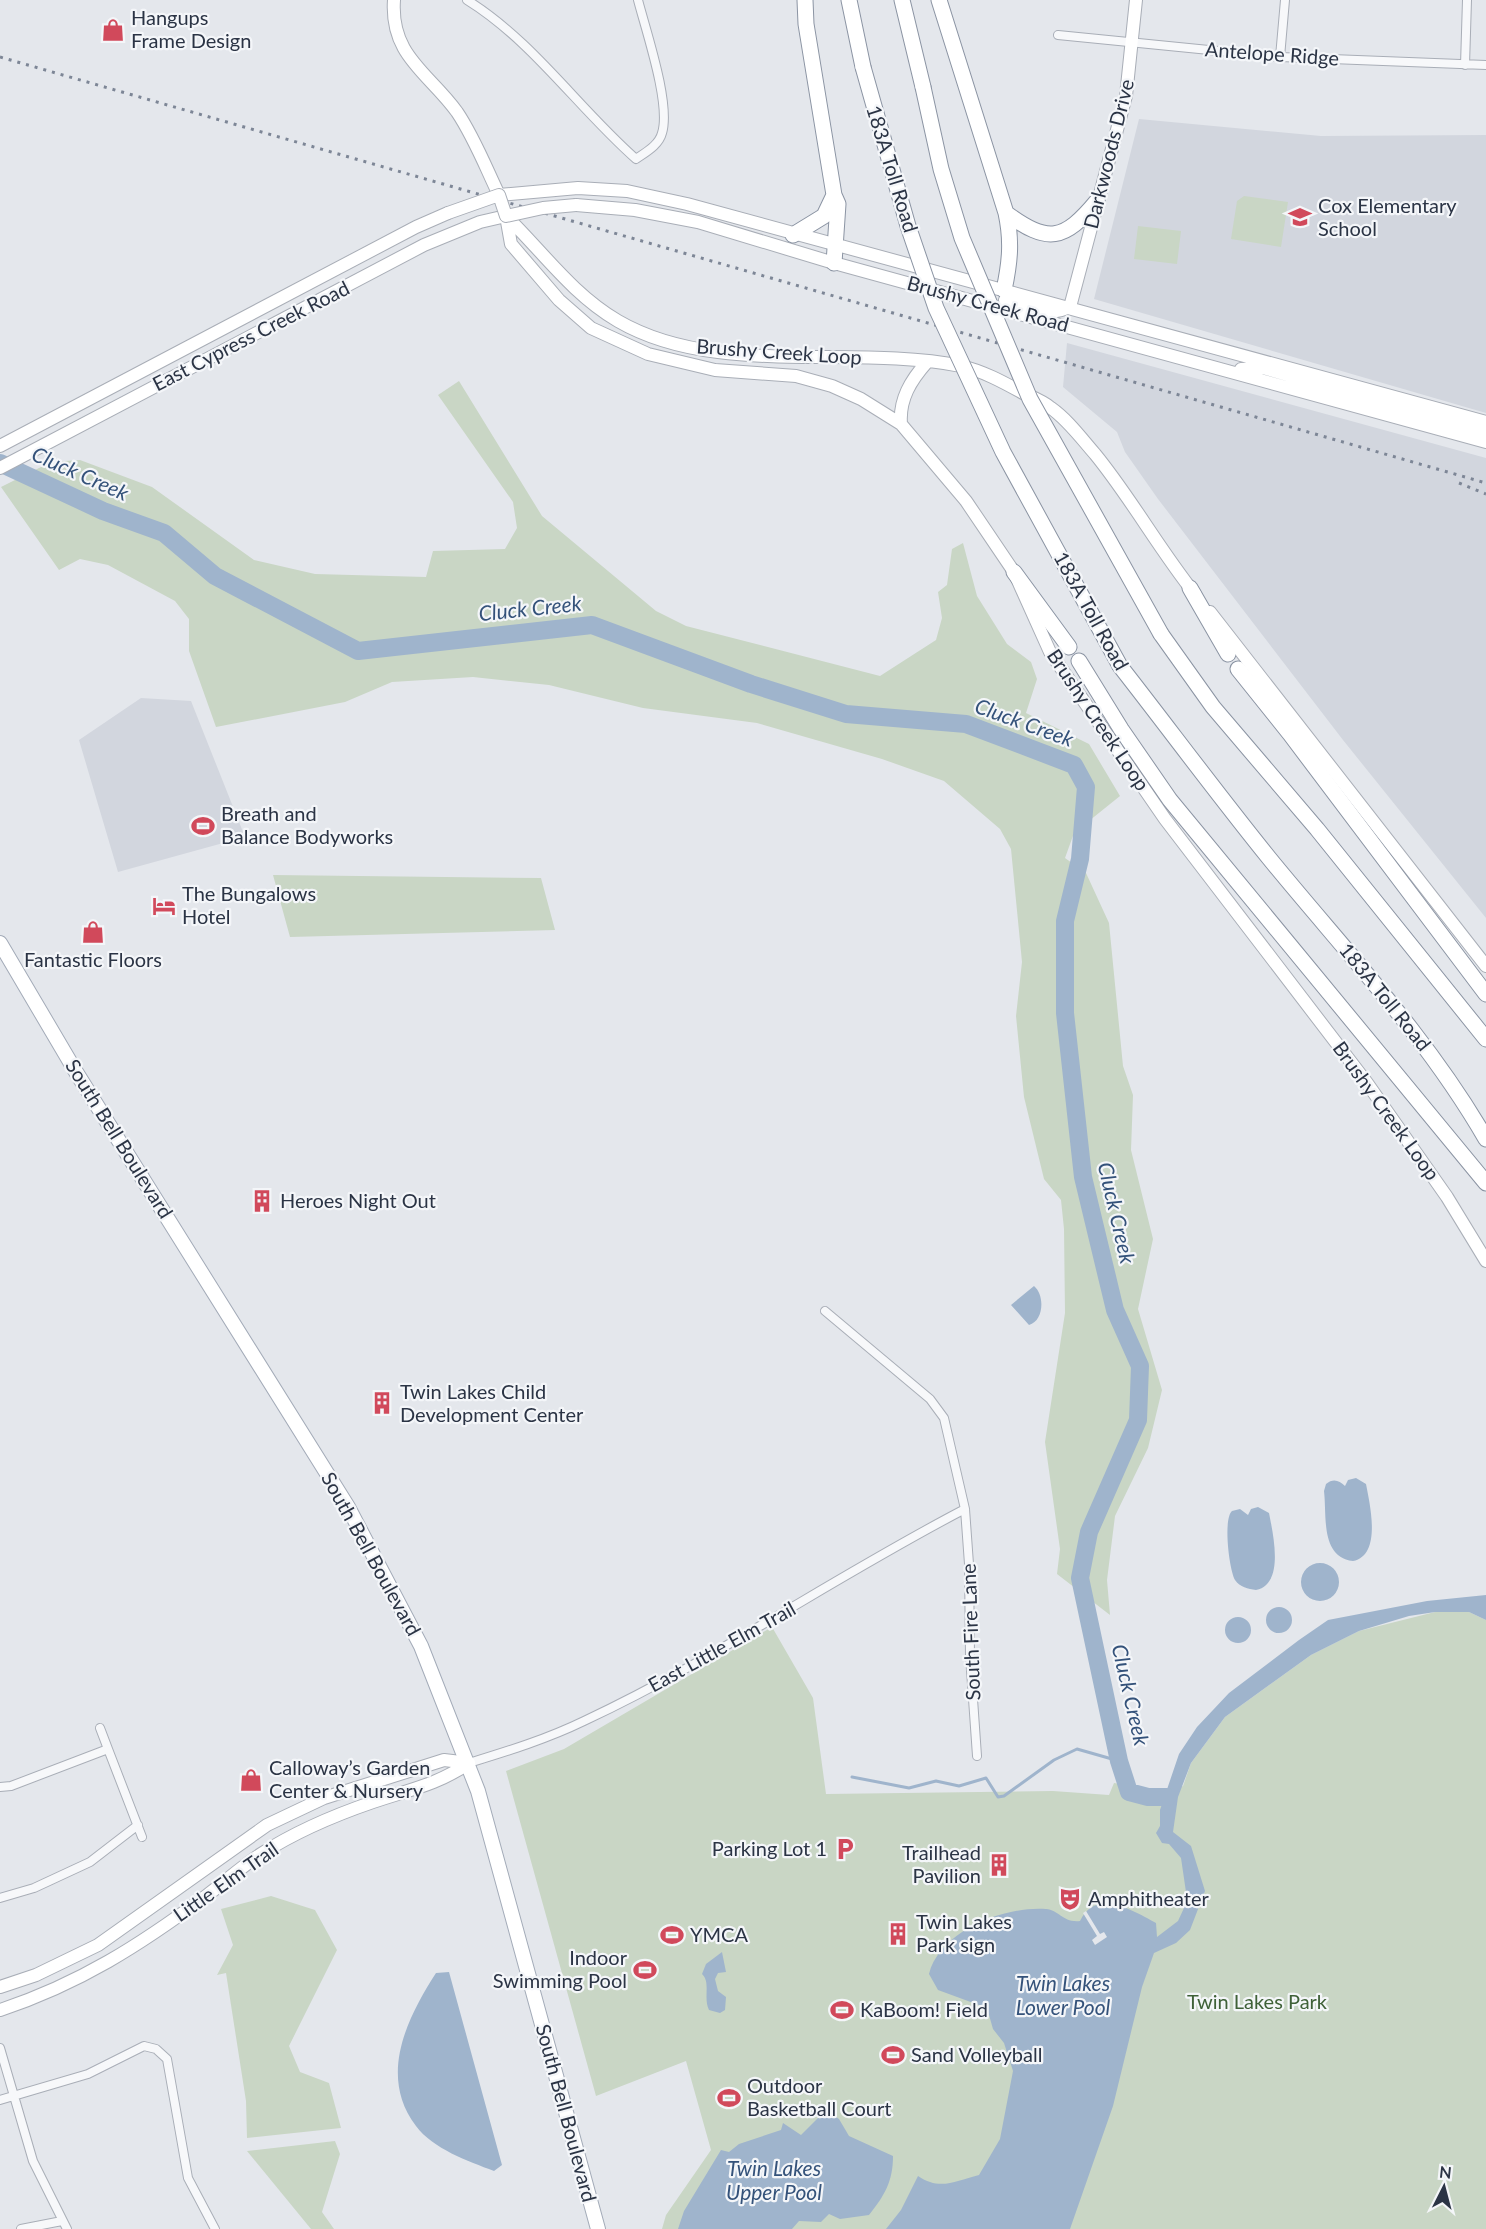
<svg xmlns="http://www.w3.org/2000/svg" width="1486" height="2229" viewBox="0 0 1486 2229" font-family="Lato,sans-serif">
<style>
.built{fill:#d2d6de}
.green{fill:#c9d6c5}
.water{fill:#9fb4cc}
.pier{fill:#e4e7ec}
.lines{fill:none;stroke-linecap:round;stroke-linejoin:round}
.stream{stroke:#9fb4cc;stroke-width:3}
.river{stroke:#9fb4cc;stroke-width:18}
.street-casing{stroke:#a9aeb7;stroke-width:10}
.secondary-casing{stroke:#a9aeb7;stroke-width:14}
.primary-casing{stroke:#a3abb8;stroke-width:16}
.highway-casing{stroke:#8b94a3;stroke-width:17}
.street{stroke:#f7f8fa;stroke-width:8}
.secondary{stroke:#fff;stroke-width:12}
.primary{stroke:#fff;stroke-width:14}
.highway{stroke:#fff;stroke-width:15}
.rail{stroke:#7d8696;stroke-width:3;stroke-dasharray:3 6;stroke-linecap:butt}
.secondary-bridge-casing{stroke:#a9aeb7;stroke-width:14;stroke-linecap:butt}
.highway-bridge-casing{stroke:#8b94a3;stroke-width:17;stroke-linecap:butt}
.secondary-bridge{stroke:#fff;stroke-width:12}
.highway-bridge{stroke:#fff;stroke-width:15}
.labels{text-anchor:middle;stroke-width:4.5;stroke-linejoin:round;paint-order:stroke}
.poi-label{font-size:20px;fill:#2b3445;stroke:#f4f6f9;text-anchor:start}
.street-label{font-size:20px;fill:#2b3445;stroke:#f4f6f9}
.park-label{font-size:20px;fill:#3f6138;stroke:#f4f6f9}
.water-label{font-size:21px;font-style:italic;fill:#34527a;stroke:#f4f6f9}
</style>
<rect width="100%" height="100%" fill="#e4e7ec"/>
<path class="built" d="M1139,119l182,17 165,-1v278l-392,-114z
M1067,343l419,115v460l-143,-178 -185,-241 -33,-47 -8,-20 -54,-45z
M141,698l50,3 54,136 -127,35 -39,-132z"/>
<path class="green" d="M1244,196l44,6 -7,45 -50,-8 6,-38z
M1138,226l43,5 -4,33 -43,-5z
M459,381l83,135 114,95 30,15 194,50 56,-36 6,-22 -4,-26 9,-7 5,-36 11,-6 14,53 30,48 24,18 6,17 -11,34 63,31 31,52 -46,37 -9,25 21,15 23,50 14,143 10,29 -2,55 22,89 -15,70 24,81 -14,58 -33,68 -8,64 3,35 -53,-41 3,-25 -15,-107 20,-129 -1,-84 -3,-29 -17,-21 -20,-82 -8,-81 6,-54 -11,-113 -11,-20 -56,-48 -62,-22 -125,-36 -114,-15 -94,-23 -76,-8 -81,5 -47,20 -129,25 -27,-76v-32l-14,-18 -67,-36 -28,-6 -21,11 -58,-83 50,-25 29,-2 72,27 102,73 61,14 111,3 7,-26 72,-2 12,-21 -4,-26 -75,-107z
M273,875l268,3 14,52 -265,7z
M1435,1612h34l17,8v609h-824l4,-14 45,-65 -25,-89 -90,35 -90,-325 58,-22 208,-122 41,71 13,96 227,-3 56,4 5,-12 53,9 16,-6 8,-23 34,-46 86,-62 48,-24z
M271,1896l44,14 22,40 -48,96 11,26 29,11 12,45 -94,10 -1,-37 -20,-128 -9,2 16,-30 -12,-36z
M335,2141l5,13 -18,58 12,17h-23l-64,-78z"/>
<path class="water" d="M1034,1286c11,9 10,35 -5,39l-18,-20z
M1356,1478l10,6c4,21 16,71 -13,77 -33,-4 -26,-45 -29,-70l2,-7c7,-6 13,-4 19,2l3,-6z
M1258,1507l11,6c4,21 16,71 -13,77 -8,-1 -16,-3 -21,-10 -6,-11 -12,-61 -3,-69l8,-2 8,6 3,-6z
M1301 1582a19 19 0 1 1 38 0a19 19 0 1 1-38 0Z
M1486,1595v25l-17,-8h-34l-26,4 -50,15 -48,24 -86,62 -34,46 -13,34 -5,35 18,14 14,45 -15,39 -14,13 -22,10 -12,34 -29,119 -43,123h-184l15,-19 17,-34c22,15 37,5 61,-1l21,-36 13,-68 -9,-28 -11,-14 -6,-21 -49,-18 -9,-16c11,-43 75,-68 117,-65 13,1 17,14 34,12 15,-33 53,-11 76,2l1,14 21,-16 6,-13 2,-16 -5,-34 -12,-14 -7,-1 -6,-10 4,-7v-16l19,-56 18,-27 32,-34 70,-53 29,-20 99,-19z
M1266 1620a13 13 0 1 1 26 0a13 13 0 1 1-26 0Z
M1225 1630a13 13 0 1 1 26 0a13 13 0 1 1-26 0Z
M722,1952l4,20 -8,1 -3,6 3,12 8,6 -1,13 -5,3 -11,-3c-6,-12 2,-28 -7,-36l4,-10z
M449,1972l53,193 -8,6c-26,-10 -61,-22 -78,-45 -38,-50 -9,-108 20,-153z
M826,2110l13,9 10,17 44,20c0,26 -9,40 -24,59l-29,4 -11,-5 -8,8 -22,-1 -7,8h-114l6,-18 37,-61 8,2 10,-8 42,-14 2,-7 18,12z"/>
<path class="pier" d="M1086,1911l14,23 4,-2 3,5 -12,8 -3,-5 5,-4 -14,-23z"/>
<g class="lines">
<path class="stream" d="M852,1777l57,11 27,-7 23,5 27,-8 12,19 6,-1 50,-36 23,-11 42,12"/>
<path class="river" d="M0,463l103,48 61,22 51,43 143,75 234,-26 159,59 95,30 120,10 108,41 12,22 -6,72 -15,62v92l18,164 32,133 25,56 -2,54 -49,112 -9,46 39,183 10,31 19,5h19"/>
<g class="street-casing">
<path id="street" d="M467,0c66,41 111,108 169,159 10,-7 23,-14 26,-26 9,-29 -16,-102 -24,-133
M1058,35l222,22 206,8
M1280,57l5,-57
M1465,65l2,-65
M825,1311l105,88 14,19 21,91 4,55 1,92 7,100
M108,1749l34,88
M469,1763c39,-12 78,-24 115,-42 132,-62 252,-145 381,-212
M0,1787l11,-1 97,-37 -8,-21
M0,1898l34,-10 56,-26 48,-37
M0,2048l33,113 34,68
M0,2100l88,-26 56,-28 12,3 11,10 21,119 27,51
M21,2229l41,-8"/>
</g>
<g class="secondary-casing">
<path id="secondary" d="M394,0c-4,56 35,73 63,112 17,25 29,56 42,83l79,-7 49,3 60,13 799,218
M576,205l59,5 63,12 136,41 652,179
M506,216l5,28 48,56 32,28 57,26 67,16 81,6 36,10 29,13 40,25 65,77 48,71 36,80 115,167 202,264 80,114 39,64
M506,216c37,36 66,78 112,105 98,57 235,23 343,45 22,5 42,16 62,27 9,4 20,8 28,15 17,12 30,30 44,46 36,44 64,95 100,140
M1005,300c20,5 45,18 64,7
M1070,307l56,-211 10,-96
M1241,369l22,-1 223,64
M901,424c-2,-25 10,-44 26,-62
M0,446l416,-219 32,-14
M0,468l424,-223 56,-23 26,-6
M1210,612l276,354
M0,1987l36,-12 62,-30 169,-120 57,-27 120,-38 25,3
M0,2010c79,-26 140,-65 206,-114 19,-14 36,-30 55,-42 34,-22 74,-39 112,-52 35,-12 64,-17 96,-39"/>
</g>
<g class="primary-casing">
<path id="primary" d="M0,943l76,129 272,435 73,139 57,145 120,438"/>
</g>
<g class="highway-casing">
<path id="highway" d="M805,0l1,24 28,171 4,9 -4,59
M849,0l14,67
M902,0l21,87
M939,0l67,213c6,28 4,49 -2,77
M1006,213c42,31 58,28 91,-12
M793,235l31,-19 10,-21
M1014,572l55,75
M1190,588l38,66
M1161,634l52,73 104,122 169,210
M1079,661l42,68 49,71 316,383
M1120,666c50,64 98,129 149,192 75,92 157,177 217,281
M1238,669l52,65 196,260"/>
</g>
<use href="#street" class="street"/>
<use href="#secondary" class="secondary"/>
<use href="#primary" class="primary"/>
<use href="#highway" class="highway"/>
<path class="rail" d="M0,57l1486,426
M1459,483l27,11"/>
<g class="secondary-bridge-casing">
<path id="secondary-bridge" d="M448,213l51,-18 7,21 37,-8 33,-3"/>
</g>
<g class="highway-bridge-casing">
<path id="highway-bridge" d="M863,67l45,159 28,82 67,144 117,214
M923,87l18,82 21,69 68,161 131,235"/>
</g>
<use href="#secondary-bridge" class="secondary-bridge"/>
<use href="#highway-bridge" class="highway-bridge"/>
</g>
<defs>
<g id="shop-bare" transform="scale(1.8)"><path d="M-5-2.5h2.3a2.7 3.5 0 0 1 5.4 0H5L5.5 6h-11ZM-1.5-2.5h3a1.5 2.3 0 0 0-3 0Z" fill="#d1495b" stroke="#f4f6f9" stroke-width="2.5" paint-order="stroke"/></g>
<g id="school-bare" transform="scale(1.8)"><path d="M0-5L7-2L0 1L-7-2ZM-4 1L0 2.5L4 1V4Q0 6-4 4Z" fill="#d1495b" stroke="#f4f6f9" stroke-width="2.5" paint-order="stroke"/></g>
<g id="stadium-bare" transform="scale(1.8)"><path d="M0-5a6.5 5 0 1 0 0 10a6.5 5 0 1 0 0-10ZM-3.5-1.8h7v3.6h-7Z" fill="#d1495b" stroke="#f4f6f9" stroke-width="2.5" paint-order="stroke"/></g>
<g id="hotel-bare" transform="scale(1.8)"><path d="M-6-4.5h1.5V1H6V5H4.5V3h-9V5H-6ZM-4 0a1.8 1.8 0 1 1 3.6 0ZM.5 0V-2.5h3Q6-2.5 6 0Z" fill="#d1495b" stroke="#f4f6f9" stroke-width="2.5" paint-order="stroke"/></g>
<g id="building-bare" transform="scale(1.8)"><path d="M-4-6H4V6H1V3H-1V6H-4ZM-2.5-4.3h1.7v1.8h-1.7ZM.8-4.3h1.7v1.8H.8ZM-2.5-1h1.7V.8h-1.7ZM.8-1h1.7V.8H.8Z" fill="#d1495b" stroke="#f4f6f9" stroke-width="2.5" paint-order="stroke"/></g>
<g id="parking-bare" transform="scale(1.8)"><path d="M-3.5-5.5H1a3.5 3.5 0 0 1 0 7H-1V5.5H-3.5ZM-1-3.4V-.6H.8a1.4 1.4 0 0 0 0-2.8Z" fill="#d1495b" stroke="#f4f6f9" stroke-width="2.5" paint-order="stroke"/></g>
<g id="theatre-bare" transform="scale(1.8)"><path d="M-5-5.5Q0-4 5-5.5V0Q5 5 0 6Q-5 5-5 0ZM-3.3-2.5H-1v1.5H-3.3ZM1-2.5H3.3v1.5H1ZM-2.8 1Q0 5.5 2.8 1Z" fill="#d1495b" stroke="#f4f6f9" stroke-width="2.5" paint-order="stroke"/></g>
</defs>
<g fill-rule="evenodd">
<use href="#shop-bare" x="113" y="30"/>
<use href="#school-bare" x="1300" y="217"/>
<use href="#stadium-bare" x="203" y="826"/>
<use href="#hotel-bare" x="164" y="906"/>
<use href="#shop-bare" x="93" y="932"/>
<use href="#building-bare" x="262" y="1201"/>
<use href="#building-bare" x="382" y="1403"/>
<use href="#shop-bare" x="251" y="1780"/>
<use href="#parking-bare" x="845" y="1849"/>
<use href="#building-bare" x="999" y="1865"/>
<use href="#theatre-bare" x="1070" y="1899"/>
<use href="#building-bare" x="898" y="1934"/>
<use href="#stadium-bare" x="672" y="1935"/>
<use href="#stadium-bare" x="645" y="1970"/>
<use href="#stadium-bare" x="842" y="2010"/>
<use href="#stadium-bare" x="893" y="2055"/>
<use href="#stadium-bare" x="729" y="2098"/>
</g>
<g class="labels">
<g class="poi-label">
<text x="131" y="25">Hangups<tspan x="131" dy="23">Frame Design</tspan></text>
<text x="1318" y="213">Cox Elementary<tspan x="1318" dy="23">School</tspan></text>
<text x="221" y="821">Breath and<tspan x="221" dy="23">Balance Bodyworks</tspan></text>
<text x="182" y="901">The Bungalows<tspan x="182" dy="23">Hotel</tspan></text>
<text x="93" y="967" text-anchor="middle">Fantastic Floors</text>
<text x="280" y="1208">Heroes Night Out</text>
<text x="400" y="1399">Twin Lakes Child<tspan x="400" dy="23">Development Center</tspan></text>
<text x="269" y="1775">Calloway’s Garden<tspan x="269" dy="23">Center &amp; Nursery</tspan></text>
<text x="827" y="1856" text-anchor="end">Parking Lot 1</text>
<text x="981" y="1860" text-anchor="end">Trailhead<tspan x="981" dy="23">Pavilion</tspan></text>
<text x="1088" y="1906">Amphitheater</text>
<text x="916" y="1929">Twin Lakes<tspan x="916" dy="23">Park sign</tspan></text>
<text x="690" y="1942">YMCA</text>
<text x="627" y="1965" text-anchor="end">Indoor<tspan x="627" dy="23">Swimming Pool</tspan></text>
<text x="860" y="2017">KaBoom! Field</text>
<text x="911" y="2062">Sand Volleyball</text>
<text x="747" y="2093">Outdoor<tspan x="747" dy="23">Basketball Court</tspan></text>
</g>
<g class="street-label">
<text transform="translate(1272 54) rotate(4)" y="7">Antelope Ridge</text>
<text transform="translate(1109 154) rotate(-76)" y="7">Darkwoods Drive</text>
<text transform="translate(892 169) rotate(73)" y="7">183A Toll Road</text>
<text transform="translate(988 304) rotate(15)" y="7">Brushy Creek Road</text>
<text transform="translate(251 336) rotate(-27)" y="7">East Cypress Creek Road</text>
<text transform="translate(779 352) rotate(4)" y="7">Brushy Creek Loop</text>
<text transform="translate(1091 611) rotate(61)" y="7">183A Toll Road</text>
<text transform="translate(1098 720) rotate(56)" y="7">Brushy Creek Loop</text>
<text transform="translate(1385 997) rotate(51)" y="7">183A Toll Road</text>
<text transform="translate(1386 1111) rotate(54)" y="7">Brushy Creek Loop</text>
<text transform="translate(119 1139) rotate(58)" y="7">South Bell Boulevard</text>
<text transform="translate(371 1554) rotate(61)" y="7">South Bell Boulevard</text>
<text transform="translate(971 1632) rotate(-92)" y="7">South Fire Lane</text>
<text transform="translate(722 1647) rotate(-29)" y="7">East Little Elm Trail</text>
<text transform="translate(226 1882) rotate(-35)" y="7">Little Elm Trail</text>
<text transform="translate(566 2113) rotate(75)" y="7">South Bell Boulevard</text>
</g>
<g class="park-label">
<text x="1257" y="2009">Twin Lakes Park</text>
</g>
<g class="water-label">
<text transform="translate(80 474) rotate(24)" y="7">Cluck Creek</text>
<text transform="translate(530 609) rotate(-6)" y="7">Cluck Creek</text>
<text transform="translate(1024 723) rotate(20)" y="7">Cluck Creek</text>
<text transform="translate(1116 1213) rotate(77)" y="7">Cluck Creek</text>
<text transform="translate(1130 1695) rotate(77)" y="7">Cluck Creek</text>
<text x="1063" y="1991">Twin Lakes<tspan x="1063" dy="24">Lower Pool</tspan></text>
<text x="774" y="2176">Twin Lakes<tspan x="774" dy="24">Upper Pool</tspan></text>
</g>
</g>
<g transform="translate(1444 2187) rotate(6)" stroke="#f4f6f9" stroke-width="4.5" paint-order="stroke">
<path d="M0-4.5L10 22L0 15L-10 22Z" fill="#2b3445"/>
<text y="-9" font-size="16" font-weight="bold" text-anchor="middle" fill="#2b3445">N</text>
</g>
</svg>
